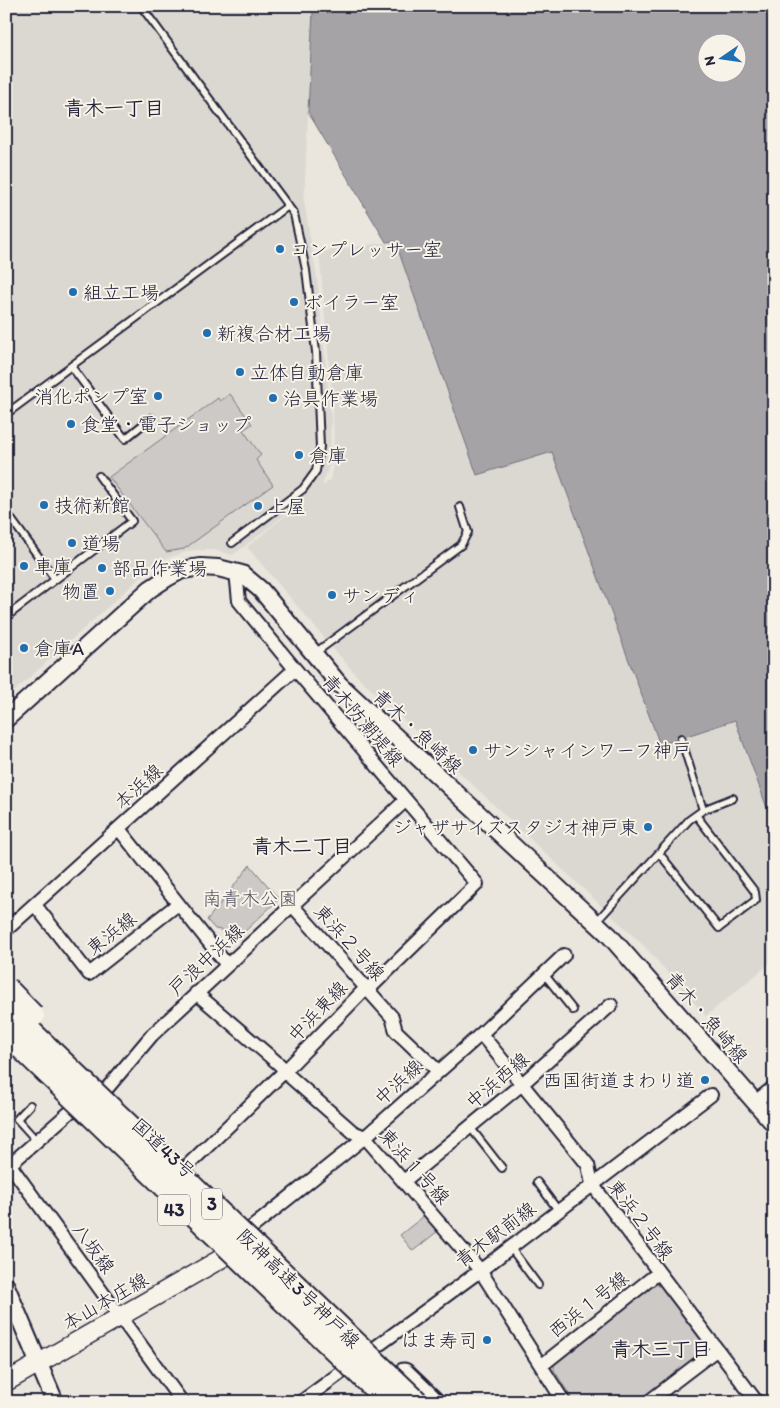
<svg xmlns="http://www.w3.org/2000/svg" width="780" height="1408" viewBox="0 0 780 1408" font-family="Itim,'Klee One',sans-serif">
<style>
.built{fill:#dbd8d2}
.green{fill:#cdc9c6;stroke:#787680}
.water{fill:#a6a3a6;stroke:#716f7b;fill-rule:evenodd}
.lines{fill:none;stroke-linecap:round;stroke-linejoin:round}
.service-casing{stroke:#22223b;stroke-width:10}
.minor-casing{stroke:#22223b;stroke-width:16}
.tertiary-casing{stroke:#22223b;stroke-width:20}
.secondary-casing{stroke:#22223b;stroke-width:21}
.trunk-casing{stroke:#22223b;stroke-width:25}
.service{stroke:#f7f3e8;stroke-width:6}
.minor{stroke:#f7f3e8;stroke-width:12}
.tertiary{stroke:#f7f3e8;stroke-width:16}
.secondary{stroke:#f7f3e8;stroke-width:18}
.trunk{stroke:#f7f3e8;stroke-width:21}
.motorway-bridge-casing{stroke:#22223b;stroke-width:26;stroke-linecap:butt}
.motorway-bridge{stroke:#f7f3e8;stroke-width:22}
.poi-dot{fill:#1f6fb2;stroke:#f7f3e8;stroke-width:2}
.labels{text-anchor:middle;stroke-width:4;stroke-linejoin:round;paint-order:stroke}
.shield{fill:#f7f3e8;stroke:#62616f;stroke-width:1}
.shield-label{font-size:18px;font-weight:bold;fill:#22223b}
.poi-label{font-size:19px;fill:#22223b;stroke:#f7f3e8;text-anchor:start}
.street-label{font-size:19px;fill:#22223b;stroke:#f7f3e8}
.park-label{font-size:19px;fill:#555465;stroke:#f7f3e8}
.neighbourhood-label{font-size:20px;font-weight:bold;fill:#22223b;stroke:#f7f3e8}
</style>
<rect width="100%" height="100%" fill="#eae6de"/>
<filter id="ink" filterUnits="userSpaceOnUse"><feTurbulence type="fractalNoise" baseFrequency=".02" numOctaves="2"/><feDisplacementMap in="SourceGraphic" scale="10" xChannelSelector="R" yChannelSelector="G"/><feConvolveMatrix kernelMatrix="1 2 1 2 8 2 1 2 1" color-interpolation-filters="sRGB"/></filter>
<g filter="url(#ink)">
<path class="built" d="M6,6h304l3,4 -9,190 14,85 13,133 -1,46 -8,22 8,-6 4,-18 -1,-56 -14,-154 76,-11 82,234 75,-24 108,294 75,-25 39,107v133l-68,56 -62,-70 -288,-271 -109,-128 55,-45 -69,53 -20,-5h-20l-26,8 -25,18 -136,123z"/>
<path class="green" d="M230,394l22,30 -9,6 18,25 -5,5 17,25 -89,64 -18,3 -57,-75 109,-79 2,3z
M250,865l29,34 -37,35 -27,-5 -8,-9z
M425,1215l13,16 -25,20 -13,-16z
M652,1284l11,2 39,54 -2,14 -63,48h-63l-20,-32v-10z"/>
<path class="water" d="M310,6h464v821l-39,-107 -75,25 -108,-293 -75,23 -82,-234 -9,1 -78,-130 5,-102zM708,42h30v30h-30z"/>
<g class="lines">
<g class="service-casing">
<path id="service" d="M141,6l153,208 12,56 10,82 4,95 -4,24 -13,18 -71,54
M71,366l54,73 26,-21
M6,414l282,-208
M6,512l49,67
M6,617l126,-96 -33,-45
M315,653l146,-108 7,-13 -8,-25
M681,738l22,72
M659,853l60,75 37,-28 -1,-8 -59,-77
M596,922l93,-102 14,-10 30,-12
M544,974l29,36
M30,1105l-13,14 20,22
M470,1127l32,41
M537,1182l21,28
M510,1247l28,38"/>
</g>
<g class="minor-casing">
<path id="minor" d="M119,829l108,136
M291,904l101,113 4,14 42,40
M35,905l54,69 89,-70
M6,930l289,-261
M196,993l84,72 8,10 65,57 12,5 115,133 84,132
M481,1034l107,131 4,19 165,218
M104,1092l48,-57 254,-235
M755,1102l19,-15
M10,1165l172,237
M6,1168l65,-57
M185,1168l100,-97 81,-83 7,-3 104,-101 -182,-215 -56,-68 -3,-29
M404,1181l118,-97 89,-79
M250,1229l115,-92 116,-103 83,-79
M541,1366l117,-93
M301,1402l180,-132 230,-175
M648,1402l68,-52"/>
</g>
<g class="tertiary-casing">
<path id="tertiary" d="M6,719l144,-130 17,-11 15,-8 19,-3 17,1 24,6 19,16 78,94 270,251 165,189
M6,1286l49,116"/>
</g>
<g class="secondary-casing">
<path id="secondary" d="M6,1382l218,-125"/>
</g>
<g class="trunk-casing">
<path id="trunk" d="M404,1374l29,28"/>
</g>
<use href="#service" class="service"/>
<use href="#minor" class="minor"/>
<use href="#tertiary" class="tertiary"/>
<use href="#secondary" class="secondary"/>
<use href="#trunk" class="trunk"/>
<g class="motorway-bridge-casing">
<path id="motorway-bridge" d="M6,988l27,28
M6,1008l411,394
M6,1033l383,369"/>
</g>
<use href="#motorway-bridge" class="motorway-bridge"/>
</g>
</g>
<g class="poi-dot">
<circle cx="280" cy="249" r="5"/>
<circle cx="73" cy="292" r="5"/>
<circle cx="294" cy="302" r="5"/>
<circle cx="207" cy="333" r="5"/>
<circle cx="240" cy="372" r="5"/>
<circle cx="158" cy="396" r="5"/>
<circle cx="273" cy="398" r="5"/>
<circle cx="71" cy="424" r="5"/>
<circle cx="299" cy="455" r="5"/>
<circle cx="44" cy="505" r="5"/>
<circle cx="258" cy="506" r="5"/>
<circle cx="72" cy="543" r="5"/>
<circle cx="24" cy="566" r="5"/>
<circle cx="102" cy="568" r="5"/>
<circle cx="110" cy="591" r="5"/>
<circle cx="332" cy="595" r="5"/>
<circle cx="24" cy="648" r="5"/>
<circle cx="473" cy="750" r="5"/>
<circle cx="648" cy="827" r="5"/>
<circle cx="705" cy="1080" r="5"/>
<circle cx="487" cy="1340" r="5"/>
</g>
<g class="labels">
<g class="shield">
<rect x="202" y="1188.5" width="20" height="31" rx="4"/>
<rect x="158" y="1194.5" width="32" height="31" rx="4"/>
</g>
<g class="shield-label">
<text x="212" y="1210">3</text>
<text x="174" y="1216">43</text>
</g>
<g class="poi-label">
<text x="290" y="256">コンプレッサー室</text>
<text x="83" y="299">組立工場</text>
<text x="304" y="309">ボイラー室</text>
<text x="217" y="340">新複合材工場</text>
<text x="250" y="379">立体自動倉庫</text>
<text x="148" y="403" text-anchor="end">消化ポンプ室</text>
<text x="283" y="405">治具作業場</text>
<text x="81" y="431">食堂・電子ショップ</text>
<text x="309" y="462">倉庫</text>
<text x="54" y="512">技術新館</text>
<text x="268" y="513">上屋</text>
<text x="82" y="550">道場</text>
<text x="34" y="573">車庫</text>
<text x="112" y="575">部品作業場</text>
<text x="100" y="598" text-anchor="end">物置</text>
<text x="342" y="602">サンディ</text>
<text x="34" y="655">倉庫A</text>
<text x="483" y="757">サンシャインワーフ神戸</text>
<text x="638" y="834" text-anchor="end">ジャザサイズスタジオ神戸東</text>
<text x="695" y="1087" text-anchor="end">西国街道まわり道</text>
<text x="477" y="1347" text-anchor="end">はま寿司</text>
</g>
<g class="street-label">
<text transform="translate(363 720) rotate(50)" y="7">青木防潮堤線</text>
<text transform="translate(418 731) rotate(43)" y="7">青木・魚崎線</text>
<text transform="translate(138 786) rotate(-42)" y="7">本浜線</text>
<text transform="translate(111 933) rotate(-38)" y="7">東浜線</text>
<text transform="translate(350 942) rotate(48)" y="7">東浜２号線</text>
<text transform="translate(206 959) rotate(-43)" y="7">戸浪中浜線</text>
<text transform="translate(317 1011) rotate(-46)" y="7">中浜東線</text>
<text transform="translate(707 1017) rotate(49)" y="7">青木・魚崎線</text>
<text transform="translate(497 1080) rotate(-40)" y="7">中浜西線</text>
<text transform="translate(398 1082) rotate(-42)" y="7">中浜線</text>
<text transform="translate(164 1148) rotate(43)" y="7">国道43号</text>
<text transform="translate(415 1166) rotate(48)" y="7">東浜１号線</text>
<text transform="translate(641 1219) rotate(53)" y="7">東浜２号線</text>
<text transform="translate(495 1234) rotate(-37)" y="7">青木駅前線</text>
<text transform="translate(94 1248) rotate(54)" y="7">八坂線</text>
<text transform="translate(299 1288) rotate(44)" y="7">阪神高速3号神戸線</text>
<text transform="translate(105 1301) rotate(-30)" y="7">本山本庄線</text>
<text transform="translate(588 1304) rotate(-38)" y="7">西浜１号線</text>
</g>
<g class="park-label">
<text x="250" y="905">南青木公園</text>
</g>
<g class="neighbourhood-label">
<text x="114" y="115">青木一丁目</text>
<text x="302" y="853">青木二丁目</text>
<text x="661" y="1356">青木三丁目</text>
</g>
</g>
<rect width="780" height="1408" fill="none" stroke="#f7f3e8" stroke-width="25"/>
<rect x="12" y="12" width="755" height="1383" fill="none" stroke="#22223b" stroke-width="2" filter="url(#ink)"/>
<g transform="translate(722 58) rotate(257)"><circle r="24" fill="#f7f3e8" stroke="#a29fa3"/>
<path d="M0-4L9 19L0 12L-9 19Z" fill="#1f6fb2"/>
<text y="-8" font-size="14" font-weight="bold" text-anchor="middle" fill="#22223b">N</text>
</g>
</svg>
